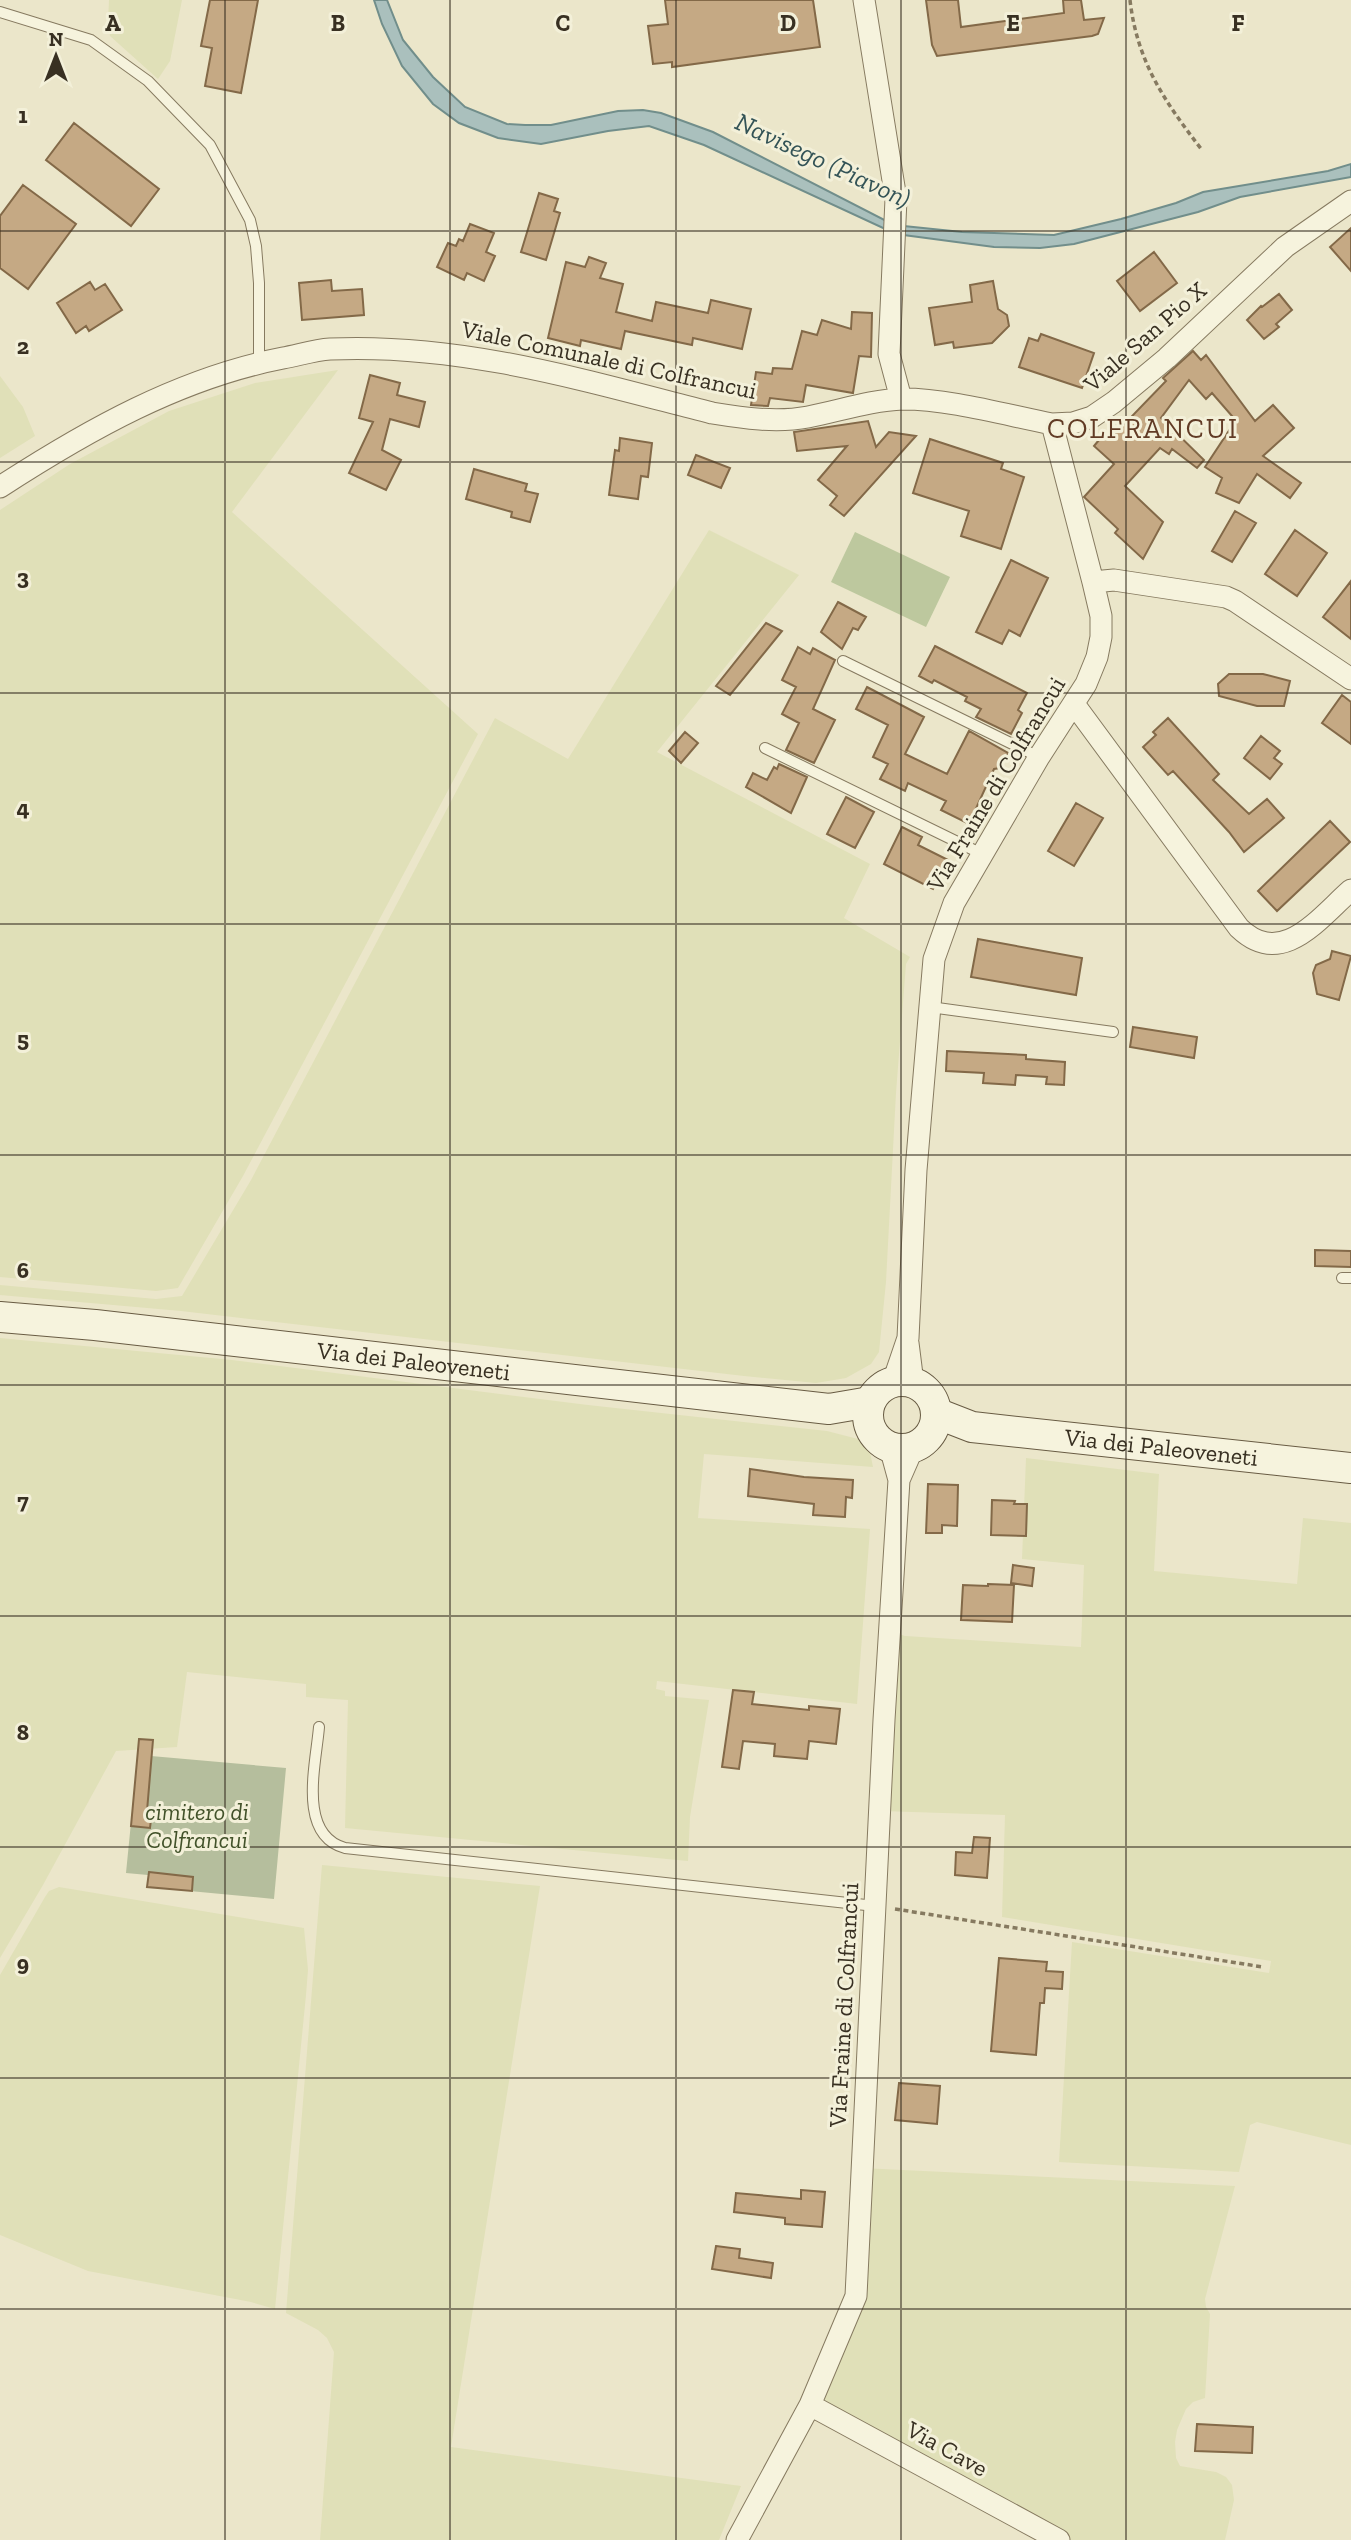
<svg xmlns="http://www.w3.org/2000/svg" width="1351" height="2540" viewBox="0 0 1351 2540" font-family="'Zilla Slab',serif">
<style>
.farmland{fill:#e0e0b8}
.green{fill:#bdc89e}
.cemetery{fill:#b5be9d}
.water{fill:#aac0bd;stroke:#718e8b;stroke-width:2}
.building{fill:#c5a984;stroke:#836948;stroke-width:2}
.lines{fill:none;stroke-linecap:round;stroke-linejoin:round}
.service-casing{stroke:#867a60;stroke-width:12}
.minor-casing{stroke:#867a60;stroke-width:23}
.secondary-casing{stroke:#685b43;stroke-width:32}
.path{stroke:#867a60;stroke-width:3.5;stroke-dasharray:5 3.5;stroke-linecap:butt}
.service{stroke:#f6f3dd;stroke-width:10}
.minor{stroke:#f6f3dd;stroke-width:21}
.secondary{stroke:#f6f3dd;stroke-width:30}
.grid{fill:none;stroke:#383022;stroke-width:2;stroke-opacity:0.55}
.labels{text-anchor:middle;stroke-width:6;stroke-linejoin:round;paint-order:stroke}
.street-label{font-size:24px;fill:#383022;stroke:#f3f0d9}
.park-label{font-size:24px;font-style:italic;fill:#42522a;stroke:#f3f0d9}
.water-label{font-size:26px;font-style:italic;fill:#335356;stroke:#f3f0d9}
.quarter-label{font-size:28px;letter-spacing:2px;fill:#613b25;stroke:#f3f0d9}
.grid-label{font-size:23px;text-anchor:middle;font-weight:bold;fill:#383022;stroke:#f3f0d9;stroke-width:6;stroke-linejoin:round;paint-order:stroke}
</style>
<rect width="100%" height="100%" fill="#ebe6ca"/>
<path class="farmland" d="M109,0h73l-12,61 -12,18 -48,-43 -2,-14z
M338,370l-106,142 246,222 -235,442 -65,112 -22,3 -156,-14v-767l70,-46 99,-53 86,-28z
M0,376l23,31 12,29 -35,22z
M709,530l90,45 -142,177 213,112 -26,54 66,39 -4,7 -10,129 -10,189 -7,70 -8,12 -25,14 -30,5 -72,-7 -563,-65 -181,-16v-10l156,14 26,-3 69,-116 244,-462 73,41z
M0,1338l232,22 356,45 239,26 31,8 12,13 3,15 -169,-13 -6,64 172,11 -13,175 -200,-23 -1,8 9,2v5l44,4 -19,117 -2,44 -343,-33 3,-128 -42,-3v-13l-119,-12 -10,75 -61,4 -73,134 -43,73z
M1026,1458l133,16 -5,97 143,13 6,-66 48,5v622l-94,-23 -7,3 -11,47 -180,-10 13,-220 197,31 2,-12 -269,-44 3,-102 -124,-4 9,-180 15,5 176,11 3,-82 -62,-6z
M322,1865l218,21 -89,561 290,39 -22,54h-399l14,-188 -7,-14 -9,-8 -32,-17z
M59,1887l245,41 4,42 -2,25 -31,314 -24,-7 -163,-31 -88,-36v-260l45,-78 4,-6z
M861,2168l374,18 -30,113 1,8 4,7 -5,84 -12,4 -7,7 -9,21 -2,12 1,16 4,8 36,6 10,5 6,8 2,15 -9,40h-165l-237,-135 2,-38 19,-51z"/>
<path class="green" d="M855,532l95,45 -24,50 -95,-45z"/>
<path class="cemetery" d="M151,1756l135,12 -12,131 -127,-12 1,-12 -22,-2 11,-111 13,1z"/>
<path class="water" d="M374,0h13l16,40 30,37 32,30 42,17 18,1h26l67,-14 25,-1 18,3 52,19 181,93 68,7 92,3 67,-16 55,-16 27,-11 125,-21 23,-7v13l-111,20 -42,15 -124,32 -34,4 -46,-1 -98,-13 -192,-89 -55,-19 -41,5 -67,13 -43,-6 -39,-15 -26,-19 -31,-38 -20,-42z"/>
<path class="building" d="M210,0h48l-17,93 -36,-7 7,-38 -11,-2z
M665,0h148l7,47 -148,20v-5l-19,2 -5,-38 20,-2z
M926,0h32l3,27 103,-14 -1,-13h18l3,20 20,-2 -6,16 -6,2 -155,20 -5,-11z
M74,123l85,66 -28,37 -85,-66z
M23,185l53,39 -48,65 -28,-21v-52z
M539,193l19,6 -4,12 6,2 -14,47 -25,-8z
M470,224l24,9 -8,19 9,4 -11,25 -17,-8 -3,7 -27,-13 11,-24 8,3 3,-7 4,2z
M1351,228v43l-21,-24z
M1154,252l23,31 -37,28 -23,-30z
M589,257l17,6 -6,15 23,6 -7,28 36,9 4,-19 52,11 3,-13 40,9 -9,40 -49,-11 -1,7 -67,-14 -4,18 -40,-9 -1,6 -32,-8 18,-76 19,5z
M331,280l1,11 30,-2 2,26 -62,5 -3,-37z
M993,281l5,28 9,6 2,11 -17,17 -38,5 -1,-6 -18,3 -6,-37 43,-6 -2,-17z
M90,282l5,8 10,-6 17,26 -33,21 -3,-5 -10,7 -19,-30z
M1279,294l13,16 -16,14 3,3 -15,12 -17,-19 14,-14 1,1z
M852,312l20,1 -1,44 -12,-1 -6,37 -47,-8 -3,17 -33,-4 -2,8 -17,-1 5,-33 16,2 1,-6 19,1 10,-38 15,4 5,-15 29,9z
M1041,334l53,19 -12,35 -63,-21 10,-29 9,3z
M1193,351l8,9 5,-5 49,66 18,-16 21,23 -31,28 38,27 -11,15 -33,-24 -18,29 -23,-10 6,-15 -17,-11 29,-44 -4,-5 2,-2 -20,-23 -6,6 -17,-19 -28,38 43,42 -7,8 -25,-19 -3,5 -9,-6 -35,38 38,36 -20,37 -28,-26 3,-4 -34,-32 30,-33 -20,-18 10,-12 6,5 56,-58 -3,-3z
M370,375l30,8 -3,12 28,7 -6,25 -29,-8 -8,31 19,10 -15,30 -37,-17 24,-51 -14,-4z
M868,421l8,26 13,-15 27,4 -72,80 -14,-11 7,-9 -19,-16 29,-34 -50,5 -3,-19z
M620,438l32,5 -4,34 -7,-1 -3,23 -29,-4 6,-45 4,1z
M930,439l73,24 -2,6 23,8 -23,72 -40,-13 8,-25 -56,-18z
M696,455l34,13 -9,20 -33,-13z
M474,469l53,15 -2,7 13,3 -8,28 -19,-5 1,-5 -46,-13z
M1235,511l21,12 -24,39 -20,-11z
M1295,530l32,23 -30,43 -32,-22z
M1011,560l37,18 -28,58 -11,-6 -7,14 -26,-12z
M1351,581v58l-28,-22z
M838,602l28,15 -8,13 -5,-2 -11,21 -21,-17z
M766,623l16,8 -52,64 -14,-9z
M935,646l92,47 -9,17 4,3 -11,21 -35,-17 5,-8 -16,-8 2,-4 -33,-17 -2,3 -13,-7z
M798,647l12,7 3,-6 22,12 -22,49 22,11 -21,43 -28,-13 13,-27 -17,-9 14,-27 -14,-7z
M1229,674h34l27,7 -6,25h-27l-38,-10 -1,-12z
M867,687l57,30 -19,37 42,20 22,-43 39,22 -8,15 -6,1 -25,55 -28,-14 5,-9 -38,-18 -3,8 -25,-12 8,-15 -15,-7 15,-32 -32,-16z
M1342,695l9,7v42l-29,-21z
M1168,718l51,56 -6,6 36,34 18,-15 17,19 -40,34 -15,-20 -56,-61 -5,4 -25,-28 13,-12 -3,-3z
M685,732l13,11 -17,20 -12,-12z
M1261,736l19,15 -6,7 8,6 -12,15 -26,-21z
M779,764l28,13 -16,36 -45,-26 7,-14 14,7 7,-13 3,2z
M846,797l28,15 -19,36 -28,-14z
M1076,803l27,15 -29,48 -26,-15z
M1330,821l20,21 -73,69 -19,-20z
M902,827l20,10 -4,8 30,15 -15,29 -49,-25z
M978,939l104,19 -6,37 -105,-18z
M1332,951l19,5 -12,44 -22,-6 -4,-21 3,-8 14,-6z
M1133,1027l64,10 -3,21 -64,-11z
M947,1051l79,4v4l39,3 -1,23 -18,-1 1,-7 -31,-2 -1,10 -32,-2 1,-10 -38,-2z
M1315,1250l36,1v16l-36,-1z
M750,1469l54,8 49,3 -1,18 -6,-1 -1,20 -32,-2 1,-11 -66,-8z
M928,1484l30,1 -1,41 -15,-1v8h-16z
M992,1500l23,1 -1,3h13l-1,32 -35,-1z
M1013,1565l21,3 -2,18 -21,-3z
M988,1584l26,1 -2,37 -51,-2 2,-35 25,1z
M733,1690l21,2 -2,12 57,6v-4l31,3 -4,35 -27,-3 -2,18 -33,-3 1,-12 -32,-3 -4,28 -17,-2z
M139,1739l14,1 -6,71h5l-2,17 -19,-2z
M974,1837l16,1 -3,40 -32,-3 1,-23 16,1z
M149,1872l44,5 -1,14 -45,-4z
M999,1958l48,4 -1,9 17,1 -1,17 -17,-1 -1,15h-4l-4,52 -45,-4z
M899,2083l41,3 -3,38 -42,-4z
M801,2190l24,2 -3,35 -37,-3v-6l-51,-6 2,-19 65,6z
M716,2246l24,3 -1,9 34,5 -2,15 -59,-9z
M1197,2424l56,3 -1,26 -57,-2z"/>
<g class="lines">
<g class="service-casing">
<path id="service" d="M0,12l91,28 57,41 62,64 40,75 6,26 3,37v80
M843,661l196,96
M765,748l217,106
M930,1007l183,25
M1342,1278h9
M319,1727c-3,37 -22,108 26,121l530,58"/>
</g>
<g class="minor-casing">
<path id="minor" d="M864,0l32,199 -7,155 12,45
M0,487c88,-57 180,-109 283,-129 16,-3 32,-8 47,-9 132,-6 256,32 382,64 31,5 64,10 96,4 31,-6 63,-17 95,-18 46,0 103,16 149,25l21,-1 19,-6 22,-15 53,-44 118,-111 66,-46
M1093,582l21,-2 112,17 9,4 116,78
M1074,704l165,224c43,41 79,-9 112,-38
M908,1343l5,40
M893,1382l15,-44 8,-168 18,-211 20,-56 85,-146 47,-73 11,-27 4,-20v-21l-8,-34 -41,-158
M890,1447l9,33
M810,2405l249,135
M737,2540l73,-135 46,-109 28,-576 15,-240 14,-32"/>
</g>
<g class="secondary-casing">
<g id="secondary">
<path id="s1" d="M0,1317l95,8 734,84 41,-7"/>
<circle cx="902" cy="1415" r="34"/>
<path id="s2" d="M936,1413l36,14 379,41"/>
</g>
</g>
<path class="path" d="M1130,0c7,62 35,102 72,150
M895,1909l368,58"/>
<use href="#service" class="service"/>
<use href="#minor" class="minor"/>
<use href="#secondary" class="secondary"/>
</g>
<path class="grid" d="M225,0v2540M450,0v2540M676,0v2540M901,0v2540M1126,0v2540M0,231h1351M0,462h1351M0,693h1351M0,924h1351M0,1155h1351M0,1385h1351M0,1616h1351M0,1847h1351M0,2078h1351M0,2309h1351"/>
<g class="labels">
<g class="street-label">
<text transform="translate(1145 337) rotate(-41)" y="8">Viale San Pio X</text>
<text transform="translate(609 360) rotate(12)" y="8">Viale Comunale di Colfrancui</text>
<text transform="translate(996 784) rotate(-59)" y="8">Via Fraine di Colfrancui</text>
<text dy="8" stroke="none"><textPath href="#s1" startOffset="416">Via dei Paleoveneti</textPath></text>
<text dy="8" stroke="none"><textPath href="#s2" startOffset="229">Via dei Paleoveneti</textPath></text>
<text transform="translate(844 2005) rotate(-87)" y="8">Via Fraine di Colfrancui</text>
<text transform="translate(947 2449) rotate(29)" y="8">Via Cave</text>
</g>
<g class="park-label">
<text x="197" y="1820">cimitero di<tspan x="197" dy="28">Colfrancui</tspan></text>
</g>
<g class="water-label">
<text transform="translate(823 160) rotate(25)" y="9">Navisego (Piavon)</text>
</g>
<g class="quarter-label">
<text x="1143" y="438">COLFRANCUI</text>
</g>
</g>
<g class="grid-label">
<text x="113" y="31">A</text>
<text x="338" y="31">B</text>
<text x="563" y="31">C</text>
<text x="788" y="31">D</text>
<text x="1013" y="31">E</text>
<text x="1238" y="31">F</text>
<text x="23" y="123">1</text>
<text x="23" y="354">2</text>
<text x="23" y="585">3</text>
<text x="23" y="816">4</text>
<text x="23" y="1047">5</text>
<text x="23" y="1278">6</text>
<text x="23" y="1509">7</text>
<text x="23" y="1740">8</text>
<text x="23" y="1971">9</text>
</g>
<g transform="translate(56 56)" stroke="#f3f0d9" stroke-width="5" paint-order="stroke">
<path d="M0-5L12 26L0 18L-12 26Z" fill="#383022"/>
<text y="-10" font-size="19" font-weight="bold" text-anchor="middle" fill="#383022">N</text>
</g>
</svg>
